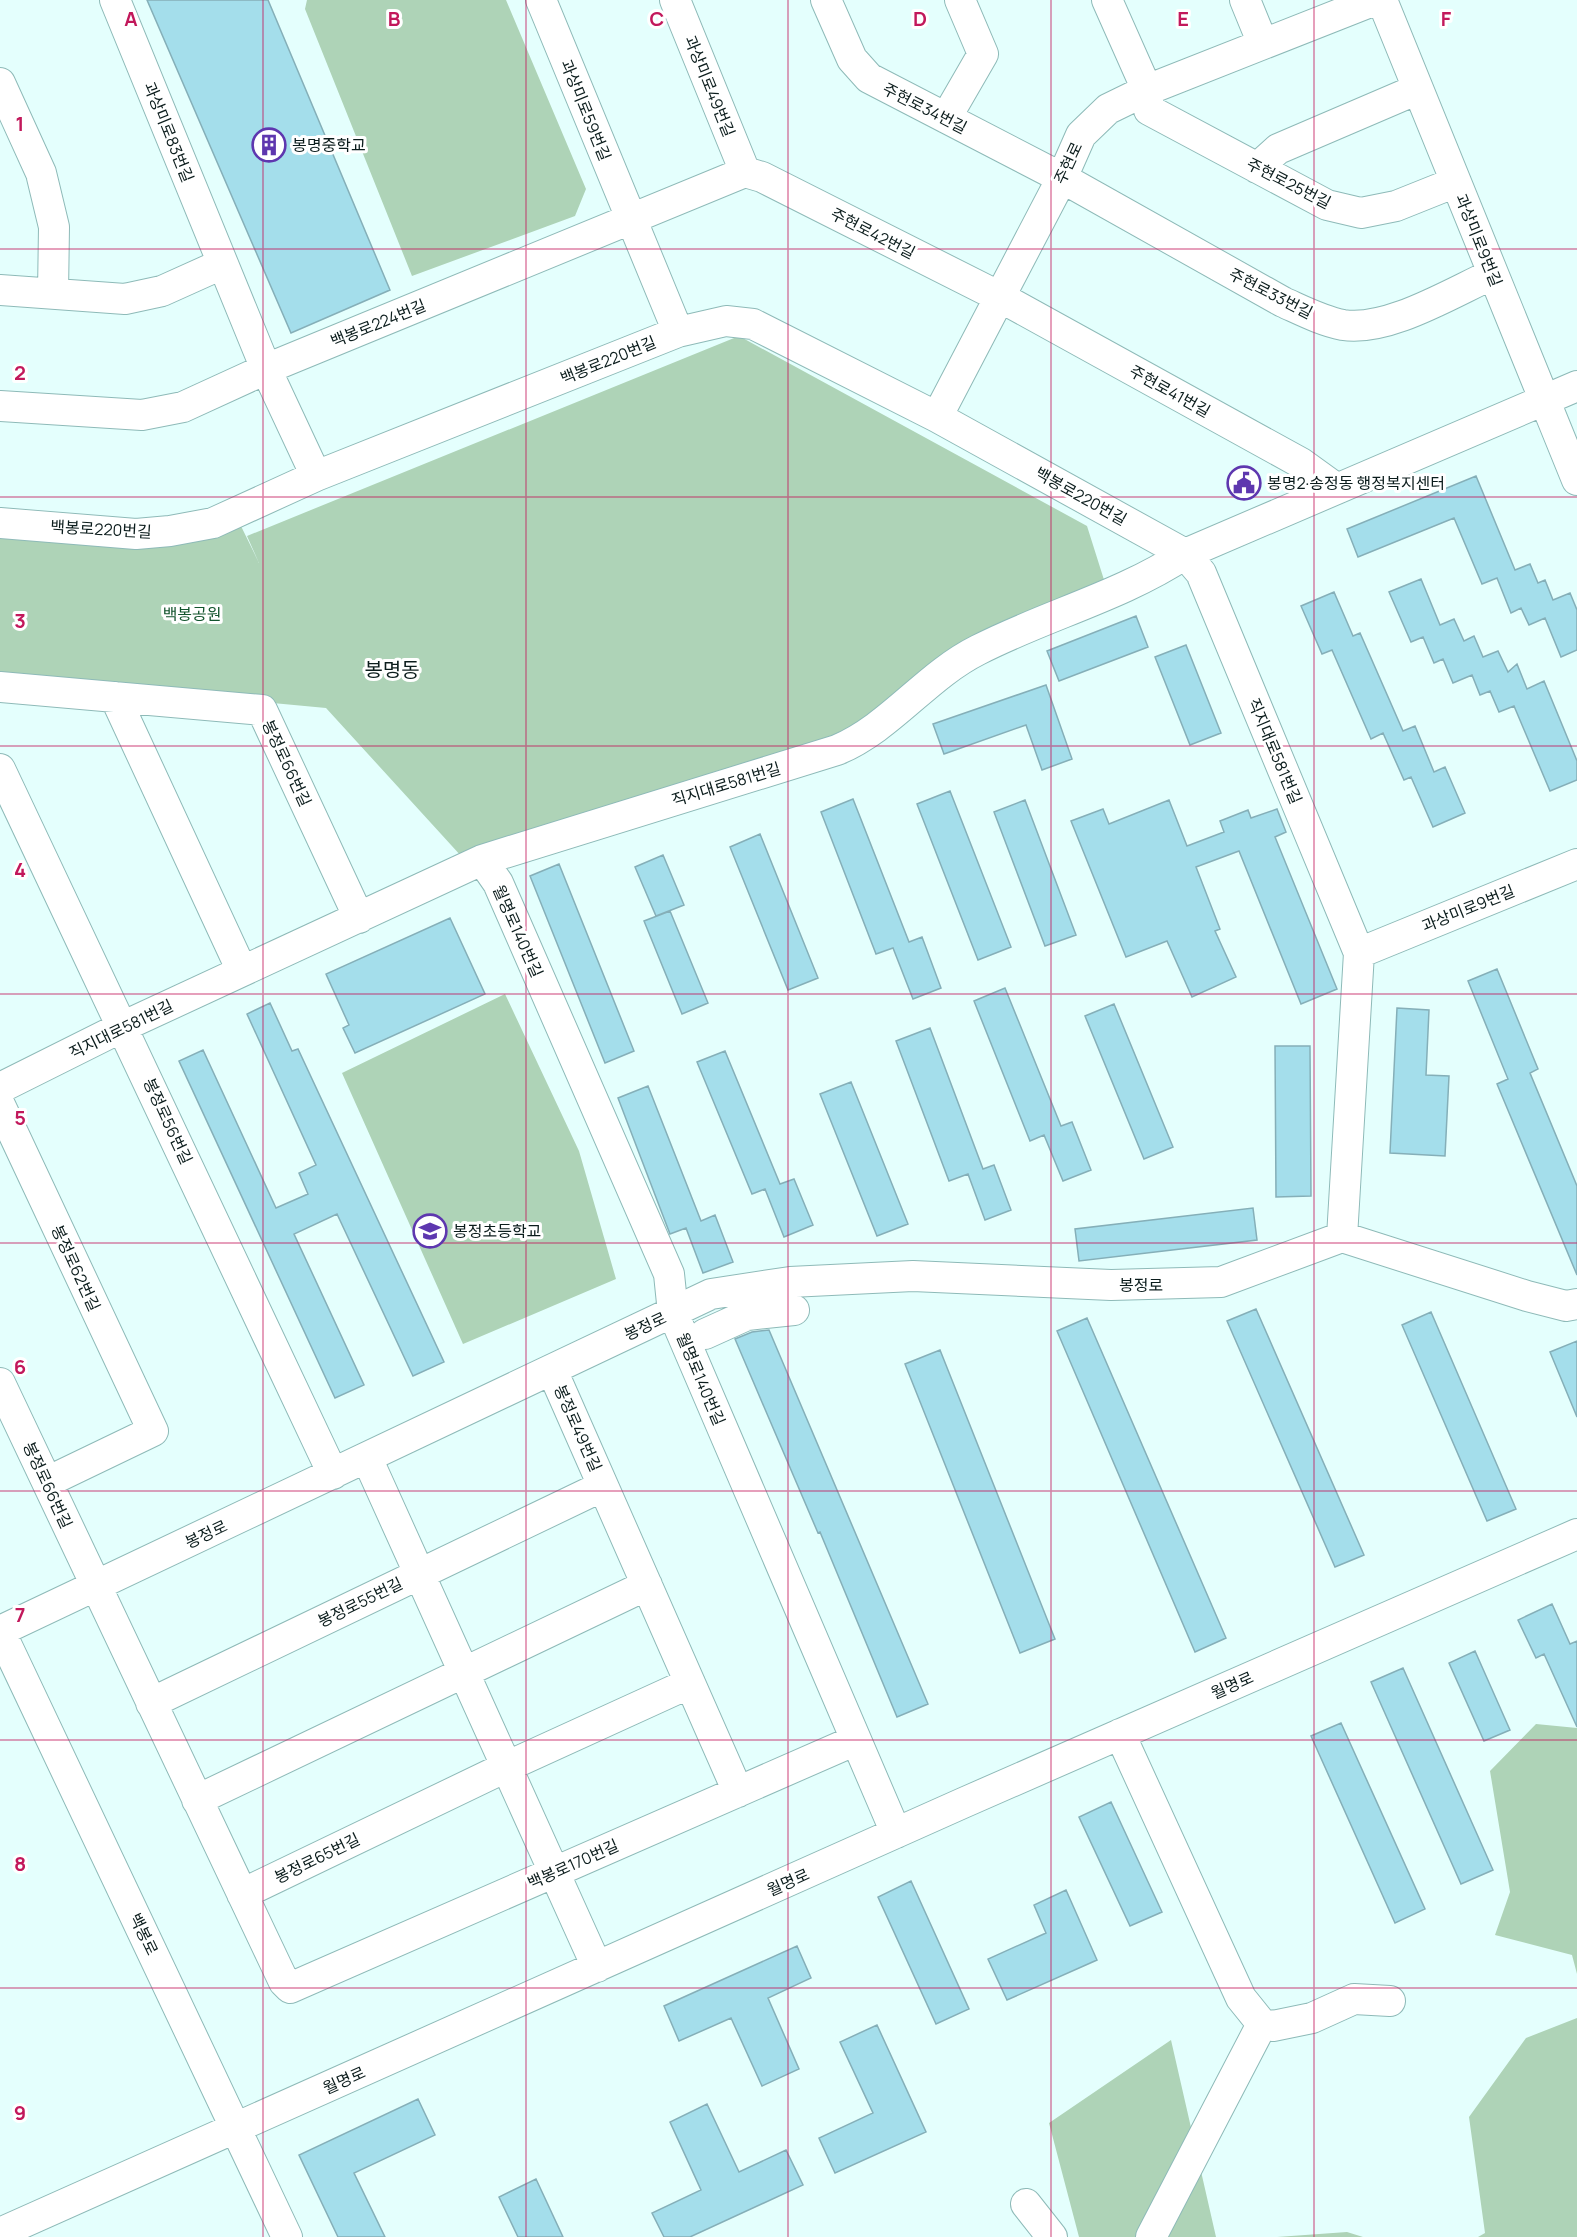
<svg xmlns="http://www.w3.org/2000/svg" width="1577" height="2237" viewBox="0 0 1577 2237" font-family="Manrope,'Noto Sans KR',sans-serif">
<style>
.green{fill:#aed3b7}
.building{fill:#a4deeb;stroke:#85afb8;stroke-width:1.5}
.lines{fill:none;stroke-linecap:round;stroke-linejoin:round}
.minor-casing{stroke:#8ebab8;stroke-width:32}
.minor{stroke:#fff;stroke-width:30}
.grid{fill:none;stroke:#c2185b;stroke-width:1.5;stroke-opacity:0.55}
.labels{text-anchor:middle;stroke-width:6;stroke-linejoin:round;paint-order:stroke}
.street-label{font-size:16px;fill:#0b1c1c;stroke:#fff}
.poi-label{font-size:16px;fill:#0b1c1c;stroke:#fff;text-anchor:start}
.park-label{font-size:16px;fill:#12542d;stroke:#fff}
.quarter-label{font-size:20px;fill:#0b1c1c;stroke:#fff}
.grid-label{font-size:20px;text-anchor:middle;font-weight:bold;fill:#c2185b;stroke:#fff;stroke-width:6;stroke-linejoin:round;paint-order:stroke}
</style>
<rect width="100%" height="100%" fill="#e4fffd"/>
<path class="green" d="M307,0h199l80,189 -11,27 -163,60 -107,-267z
M739,336l348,190 18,57 -141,58 -110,92 -392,124 -136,-149 -326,-31v-144l239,-11 20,41 -12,-27z
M505,994l74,157 37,128 -153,65 -121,-271z
M1536,1724l41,4v246l-5,-19 -77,-20 15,-43 -20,-121z
M1577,2018v219h-99l7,-4 -16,-116 57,-79z
M1171,2040l45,197h-137l-30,-114z
M1347,2232l16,5h-86z"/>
<path class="building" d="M147,0h121l122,290 -99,43z
M1476,476l39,94 15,-6 8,19 7,-3 8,20 17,-7 7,17v40l-16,7 -16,-39 -16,7 -8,-17 -10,5 -14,-35 -15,6 -28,-66 -96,39 -11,-28z
M1421,579l19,46 14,-6 10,22 10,-5 9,21 15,-6 10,21 9,-8 10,25 17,-8 33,80v19l-27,11 -36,-85 -15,6 -9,-21 -10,4 -8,-20 -19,8 -10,-24 -9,4 -11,-26 -12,5 -22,-50z
M1334,592l19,44 7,-3 43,98 12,-5 19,46 11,-5 20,46 -32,14 -22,-50 -7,3 -21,-47 -12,6 -39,-89 -10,4 -21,-48z
M1136,616l12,31 -89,34 -12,-30z
M1186,645l35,88 -31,12 -35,-88z
M1046,685l26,74 -30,11 -16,-45 -82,29 -11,-30z
M950,791l61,156 -33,13 -61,-156z
M853,799l56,143 13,-5 19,51 -28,11 -20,-51 -17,6 -55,-142z
M1025,800l51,135 -31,11 -51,-134z
M1169,800l18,46 37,-14 -4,-11 28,-11 3,8 26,-9 9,23 -11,5 62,152 -36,15 -62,-153 -43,16 24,62 -5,2 21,46 -44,20 -25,-56 -41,16 -55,-136 32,-12 6,15z
M760,834l58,144 -30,12 -58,-143z
M663,855l21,50 -28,11 -21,-49z
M559,864l75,187 -29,12 -75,-187z
M670,911l38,92 -26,11 -38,-93z
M450,918l35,76 -130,59 -12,-25 6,-3 -23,-51z
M1497,969l41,100 -8,4 47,113v89l-80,-191 11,-5 -40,-98z
M1005,988l56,138 11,-4 19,48 -28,11 -19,-46 -14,6 -56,-140z
M270,1003l22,48 6,-2 146,313 -31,14 -76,-162 -43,20 70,151 -29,13 -156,-337 24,-11 73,158 32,-14 -9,-21 17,-8 -69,-151z
M1114,1004l59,143 -29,12 -59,-143z
M1397,1008l32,2 -3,65 23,1 -4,80 -55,-3z
M930,1028l53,141 11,-4 17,45 -26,10 -17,-46 -19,7 -53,-140z
M1275,1046h35l1,150 -35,1z
M725,1051l55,133 14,-5 19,46 -29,12 -19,-48 -13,5 -55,-132z
M851,1082l57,142 -31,12 -57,-142z
M648,1086l53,135 14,-6 18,47 -30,11 -17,-45 -16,6 -52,-136z
M1253,1208l4,32 -178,21 -4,-32z
M1256,1309l108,246 -29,12 -108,-246z
M1431,1312l85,197 -29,12 -85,-196z
M1087,1318l139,320 -31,14 -138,-321z
M769,1330l159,374 -31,13 -77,-185 -2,1 -83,-194 17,-7z
M1577,1341v76l-27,-65z
M940,1350l115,289 -35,14 -115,-289z
M1552,1604l18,40 7,-3v86l-33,-73 -8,4 -18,-38z
M1475,1651l35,79 -26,11 -35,-78z
M1403,1668l90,202 -32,14 -90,-202z
M1341,1723l84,186 -30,14 -84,-187z
M1111,1802l51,110 -32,14 -51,-109z
M911,1881l58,128 -33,15 -58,-127z
M1066,1890l31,70 -90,40 -19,-41 58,-26 -12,-28z
M797,1946l14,32 -43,20 31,71 -37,17 -31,-68 -52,23 -15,-35z
M877,2025l49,107 -91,41 -16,-35 54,-25 -33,-71z
M418,2099l17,36 -81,38 31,64h-47l-39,-82z
M707,2104l32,68 47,-22 17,35 -113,52h-26l-12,-24 49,-23 -31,-68z
M536,2179l27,58h-45l-19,-40z"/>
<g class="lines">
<g class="minor-casing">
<path id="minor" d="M115,0l151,369 50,107
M541,0l137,332
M675,0l70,172
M826,0l26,59 17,19 193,100 221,124c18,8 39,19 60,23 45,7 108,-32 150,-51
M1107,0l40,90 2,20 178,95 34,8 35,-7 60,-24
M1245,0l18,44
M1382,0l195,480
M0,83l41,90 13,54 -1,66
M946,118l37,-64 -23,-54
M1257,168l21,-19 140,-60
M745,172l17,5 238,120 301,166 36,26
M0,290l125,9 37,-8 60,-27
M0,406l142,9 41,-8 83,-38 479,-197
M937,417l125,-239 19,-43 27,-26 39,-19 228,-90
M0,523l136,11 34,-3 43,-8 103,-47 362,-144 48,-11 27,3 184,93 248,137 16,19 158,380 -17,284
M0,687l262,23 97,208
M115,697l127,274
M0,769l333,705
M482,860l16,23 171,391 4,39 223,520
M1359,953l218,-89
M0,1088l124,-62 358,-166 355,-110c53,-22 89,-74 141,-100 68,-35 144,-54 207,-96l392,-168
M0,1105l153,326 -106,51
M705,1334l42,-19 47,-5
M552,1370l186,422
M0,1383l284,599 6,6 566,-248
M367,1458l230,509
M0,1631l711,-337 79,-12 123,-6 198,9 110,-3 121,-45 185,59 39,10 11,-2
M0,1631l287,606
M151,1703l452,-217
M1120,1734l121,264 21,26 11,2 39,-8 42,-19 36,2
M197,1800l450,-215
M242,1894l264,-127 184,-84
M1026,2204l26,33
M0,2233l963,-430 614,-269
M1151,2237l111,-213"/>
</g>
<use href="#minor" class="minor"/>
</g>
<path class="grid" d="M263,0v2237M526,0v2237M788,0v2237M1051,0v2237M1314,0v2237M0,249h1577M0,497h1577M0,746h1577M0,994h1577M0,1243h1577M0,1491h1577M0,1740h1577M0,1988h1577"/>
<defs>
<g id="building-ring" transform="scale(1.725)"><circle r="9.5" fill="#fff" stroke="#5e37af" stroke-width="1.5"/><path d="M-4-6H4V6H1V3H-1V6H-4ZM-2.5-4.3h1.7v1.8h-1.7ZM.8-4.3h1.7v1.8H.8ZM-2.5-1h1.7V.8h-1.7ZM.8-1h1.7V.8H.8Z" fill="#5e37af"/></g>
<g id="civic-ring" transform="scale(1.725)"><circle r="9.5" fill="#fff" stroke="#5e37af" stroke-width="1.5"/><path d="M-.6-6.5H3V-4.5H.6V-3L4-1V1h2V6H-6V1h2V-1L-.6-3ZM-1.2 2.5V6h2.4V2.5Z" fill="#5e37af"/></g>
<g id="school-ring" transform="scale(1.725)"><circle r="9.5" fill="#fff" stroke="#5e37af" stroke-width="1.5"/><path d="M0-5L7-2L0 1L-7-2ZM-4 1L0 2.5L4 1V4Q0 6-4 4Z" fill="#5e37af"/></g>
</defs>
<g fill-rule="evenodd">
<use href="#building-ring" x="269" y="145"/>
<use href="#civic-ring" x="1244" y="483"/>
<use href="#school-ring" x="430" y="1231"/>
</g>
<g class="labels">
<g class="street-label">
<text transform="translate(710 86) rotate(68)" y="6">과상미로49번길</text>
<text transform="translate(925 108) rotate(27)" y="6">주현로34번길</text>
<text transform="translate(586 110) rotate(68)" y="6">과상미로59번길</text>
<text transform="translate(169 132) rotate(68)" y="6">과상미로83번길</text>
<text transform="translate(1068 163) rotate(-65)" y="6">주현로</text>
<text transform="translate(1289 183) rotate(27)" y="6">주현로25번길</text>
<text transform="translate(873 233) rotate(27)" y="6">주현로42번길</text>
<text transform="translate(1479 240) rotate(68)" y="6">과상미로9번길</text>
<text transform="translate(1271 293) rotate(27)" y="6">주현로33번길</text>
<text transform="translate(378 323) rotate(-22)" y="6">백봉로224번길</text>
<text transform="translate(608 360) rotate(-22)" y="6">백봉로220번길</text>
<text transform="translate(1170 391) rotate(29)" y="6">주현로41번길</text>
<text transform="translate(1081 496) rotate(29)" y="6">백봉로220번길</text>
<text transform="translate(101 529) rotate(3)" y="6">백봉로220번길</text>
<text transform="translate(1275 751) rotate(67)" y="6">직지대로581번길</text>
<text transform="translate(287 763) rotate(65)" y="6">봉정로66번길</text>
<text transform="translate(726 784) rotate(-17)" y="6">직지대로581번길</text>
<text transform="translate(1468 908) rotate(-22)" y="6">과상미로9번길</text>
<text transform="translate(518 931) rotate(66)" y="6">월명로140번길</text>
<text transform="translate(121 1029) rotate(-26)" y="6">직지대로581번길</text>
<text transform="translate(168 1121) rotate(65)" y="6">봉정로56번길</text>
<text transform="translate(76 1268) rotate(65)" y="6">봉정로62번길</text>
<text x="1141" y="1291">봉정로</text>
<text transform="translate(645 1326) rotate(-25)" y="6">봉정로</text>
<text transform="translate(701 1379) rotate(67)" y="6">월명로140번길</text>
<text transform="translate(578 1428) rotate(66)" y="6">봉정로49번길</text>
<text transform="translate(48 1485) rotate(65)" y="6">봉정로66번길</text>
<text transform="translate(206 1534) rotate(-25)" y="6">봉정로</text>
<text transform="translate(360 1602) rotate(-26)" y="6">봉정로55번길</text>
<text transform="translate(1232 1685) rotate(-24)" y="6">월명로</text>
<text transform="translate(317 1858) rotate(-26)" y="6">봉정로65번길</text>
<text transform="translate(573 1864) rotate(-24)" y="6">백봉로170번길</text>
<text transform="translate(788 1882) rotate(-24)" y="6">월명로</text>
<text transform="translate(144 1934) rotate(64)" y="6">백봉로</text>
<text transform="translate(344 2080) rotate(-24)" y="6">월명로</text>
</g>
<g class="poi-label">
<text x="292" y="151">봉명중학교</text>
<text x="1267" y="489">봉명2·송정동 행정복지센터</text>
<text x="453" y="1237">봉정초등학교</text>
</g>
<g class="park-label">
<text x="192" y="620">백봉공원</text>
</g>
<g class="quarter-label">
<text x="392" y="677">봉명동</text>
</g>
</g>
<g class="grid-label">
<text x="131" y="26">A</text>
<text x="394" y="26">B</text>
<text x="657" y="26">C</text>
<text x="920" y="26">D</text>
<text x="1183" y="26">E</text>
<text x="1446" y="26">F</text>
<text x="20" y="131">1</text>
<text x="20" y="380">2</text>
<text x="20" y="628">3</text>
<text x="20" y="877">4</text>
<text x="20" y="1125">5</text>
<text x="20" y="1374">6</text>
<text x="20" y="1622">7</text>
<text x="20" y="1871">8</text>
<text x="20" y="2120">9</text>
</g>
</svg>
